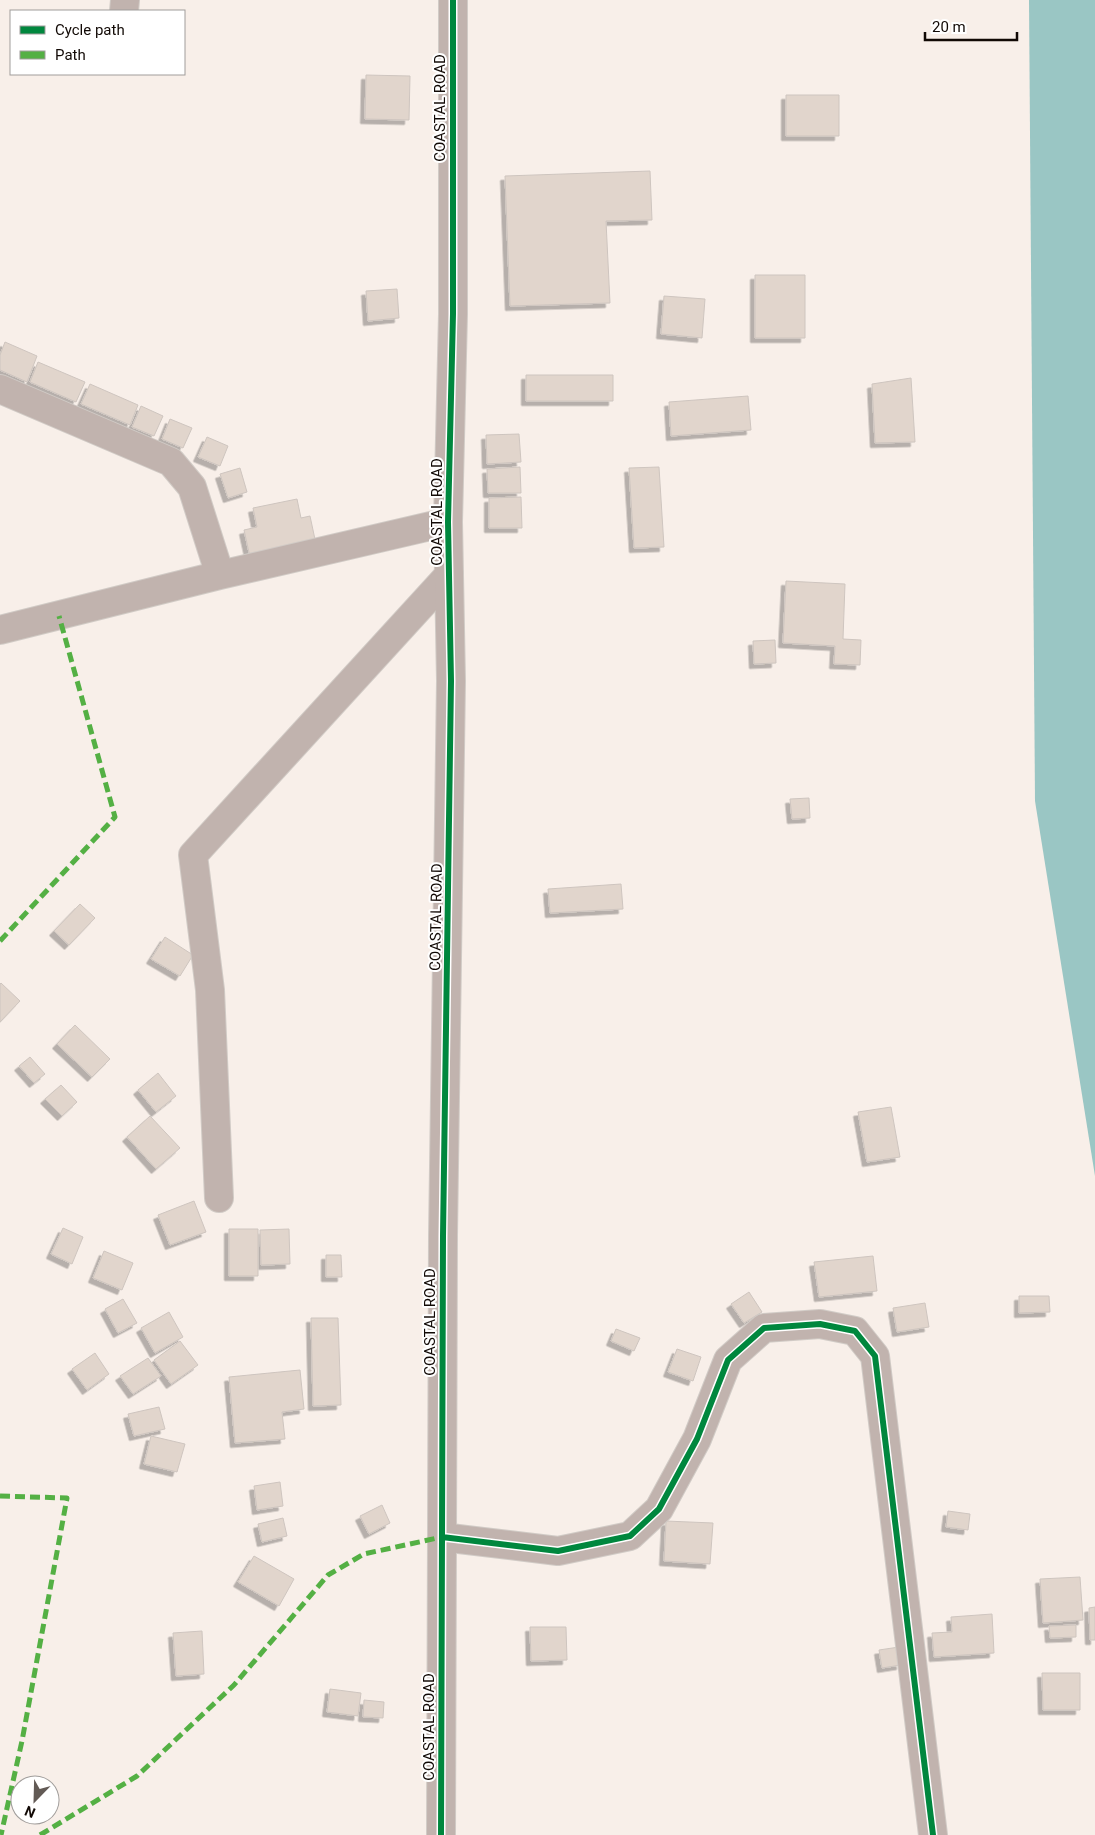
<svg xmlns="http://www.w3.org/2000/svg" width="1095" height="1835" viewBox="0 0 1095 1835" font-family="Roboto,sans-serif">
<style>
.water{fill:#9ac6c4}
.building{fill:#e1d5cc;stroke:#cec5bf;filter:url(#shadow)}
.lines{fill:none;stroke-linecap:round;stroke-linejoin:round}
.minor-casing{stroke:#d1cbc6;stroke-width:30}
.tertiary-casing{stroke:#d1cbc6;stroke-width:30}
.minor{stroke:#c1b3ae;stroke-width:28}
.tertiary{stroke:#c1b3ae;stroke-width:28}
.quiet{stroke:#54b044;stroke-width:5;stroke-dasharray:10 5;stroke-linecap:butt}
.cycleway-casing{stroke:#fff;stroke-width:9}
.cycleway{stroke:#00873e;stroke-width:6}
.labels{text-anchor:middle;stroke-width:4;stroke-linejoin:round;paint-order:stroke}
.street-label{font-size:15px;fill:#110905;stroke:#fff}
</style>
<defs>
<filter id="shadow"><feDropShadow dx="-4.5" dy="4.5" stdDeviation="0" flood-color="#0004"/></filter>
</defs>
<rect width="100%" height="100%" fill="#f8efe9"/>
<path class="water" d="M1029,0h66v1176l-60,-375z"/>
<path class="building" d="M366,75l44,1 -1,44 -44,-1z
M786,95h53v41h-53z
M650,171l2,49 -46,1 4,82 -100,3 -5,-130z
M755,275h50v63h-50z
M397,289l2,29 -31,3 -2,-30z
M664,296l41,3 -3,39 -41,-4z
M5,342l32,14 -10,26 -27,-12v-15z
M38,362l47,20 -9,20 -46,-20z
M526,375h87v26h-87z
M911,378l4,64 -40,1 -3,-59z
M90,384l48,21 -8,20 -49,-21z
M748,396l3,34 -80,6 -2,-34z
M141,406l22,10 -9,20 -22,-9z
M170,419l22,9 -9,20 -21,-9z
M519,434l2,28 -34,2 -1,-29z
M207,437l21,9 -8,20 -22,-9z
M520,467l1,26h-33l-1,-24z
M659,467l5,80 -30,1 -5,-80z
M240,468l7,24 -19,6 -8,-24z
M521,497l1,31h-33v-30z
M297,499l4,19 9,-2 6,28 -66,13 -6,-27 13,-3 -4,-19z
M786,581l59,3 -2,55 18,1 -1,25 -26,-1 1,-18 -52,-3z
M775,640l1,23 -22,1 -1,-23z
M809,798l1,20 -18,1 -2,-20z
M621,884l2,25 -73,4 -2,-24z
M80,904l15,14 -26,27 -15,-14z
M165,937l28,18 -13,21 -29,-17z
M1,983l19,18 -20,21v-38z
M75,1025l35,34 -18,18 -35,-33z
M30,1057l15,17 -11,9 -15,-17z
M158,1073l18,23 -20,16 -18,-22z
M61,1085l16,17 -15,14 -17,-17z
M891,1107l9,50 -33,5 -9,-50z
M150,1116l30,32 -24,21 -29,-32z
M194,1201l12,31 -36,13 -12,-30z
M63,1228l20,9 -11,27 -21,-10z
M229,1229h29v47h-29z
M289,1229l1,35 -29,1 -1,-35z
M104,1251l29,12 -11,27 -29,-12z
M326,1255h15l1,22h-16z
M873,1256l4,35 -58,6 -5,-35z
M749,1292l13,20 -18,11 -13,-19z
M1019,1296h30l1,16 -31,1z
M123,1299l14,24 -19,10 -13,-24z
M925,1303l4,24 -32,5 -4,-24z
M169,1312l14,25 -28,16 -14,-25z
M311,1318h27l3,87 -28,1z
M616,1329l24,9 -6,13 -23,-10z
M180,1341l18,24 -27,19 -17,-24z
M677,1349l24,8 -8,24 -25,-9z
M95,1353l14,21 -22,16 -15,-21z
M148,1358l13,18 -28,18 -13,-18z
M300,1370l4,39 -22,3 3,27 -50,4 -6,-66z
M159,1407l6,22 -31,7 -6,-22z
M151,1436l34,8 -8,28 -33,-8z
M280,1482l3,24 -26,4 -3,-24z
M382,1505l8,18 -21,11 -9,-18z
M948,1511l22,3 -2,16 -22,-3z
M283,1518l4,18 -25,6 -4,-18z
M666,1521l47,2 -3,41 -46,-3z
M254,1556l40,23 -15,27 -41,-24z
M1080,1577l3,43 -40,3 -3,-44z
M1095,1607v33h-5l-1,-32z
M992,1614l2,39 -60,4 -2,-24 20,-1 -1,-15z
M1076,1625v12l-26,1 -1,-12z
M530,1627h36l1,33 -36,1z
M202,1631l2,43 -28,2 -3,-43z
M899,1647l2,18 -19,3 -3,-18z
M1042,1673h38v37h-37z
M330,1689l31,4 -3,23 -31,-4z
M364,1700l20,2 -1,16 -20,-1z"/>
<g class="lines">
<g class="minor-casing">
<path id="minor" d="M124,11l1,-11
M0,389l171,73 21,25 28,88
M0,630l220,-55 228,-53
M219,1198l-9,-208 -17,-135 256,-280
M442,1537l116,14 72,-15 29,-27 38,-70 31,-79 36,-32 56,-4 35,7 20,25 58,479"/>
</g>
<g class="tertiary-casing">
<path id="tertiary" d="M441,1835l2,-599 8,-555 -3,-159 5,-208v-314"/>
</g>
<use href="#minor" class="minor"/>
<use href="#tertiary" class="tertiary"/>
<path class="quiet" d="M0,941l115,-124 -56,-201
M0,1496l67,2 -45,243 -21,94
M40,1835l97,-59 97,-91 94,-110 36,-21 78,-17"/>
<g class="cycleway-casing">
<path id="cycleway" d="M442,1537l116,14 72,-15 29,-27 38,-70 31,-79 36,-32 56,-4 35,7 20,25 58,479
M441,1835l2,-599 8,-555 -3,-159 5,-208v-314"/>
</g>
<use href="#cycleway" class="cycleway"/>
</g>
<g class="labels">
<g class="street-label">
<text transform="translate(440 108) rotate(-90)" y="5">COASTAL ROAD</text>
<text transform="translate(437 512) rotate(-90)" y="5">COASTAL ROAD</text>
<text transform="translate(436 917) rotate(-89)" y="5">COASTAL ROAD</text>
<text transform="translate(430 1322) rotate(-90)" y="5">COASTAL ROAD</text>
<text transform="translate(429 1727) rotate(-90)" y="5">COASTAL ROAD</text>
</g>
</g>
<rect x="10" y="10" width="175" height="65" fill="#ffffff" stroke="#a09d9b"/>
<rect x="20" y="26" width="25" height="8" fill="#00873e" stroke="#a09d9b"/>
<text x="55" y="35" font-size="15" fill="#110905">Cycle path</text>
<rect x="20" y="51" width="25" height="8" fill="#54b044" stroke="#a09d9b"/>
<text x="55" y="60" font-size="15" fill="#110905">Path</text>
<g transform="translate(35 1800) rotate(203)"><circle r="24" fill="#ffffff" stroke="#a09d9b"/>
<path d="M0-4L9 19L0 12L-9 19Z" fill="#625a55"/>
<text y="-8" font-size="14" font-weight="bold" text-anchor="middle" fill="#110905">N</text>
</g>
<path d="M925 32v8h92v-8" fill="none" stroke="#110905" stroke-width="2.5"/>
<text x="932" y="32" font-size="15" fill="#110905" stroke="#ffffff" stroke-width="4" paint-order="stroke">20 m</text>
</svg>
